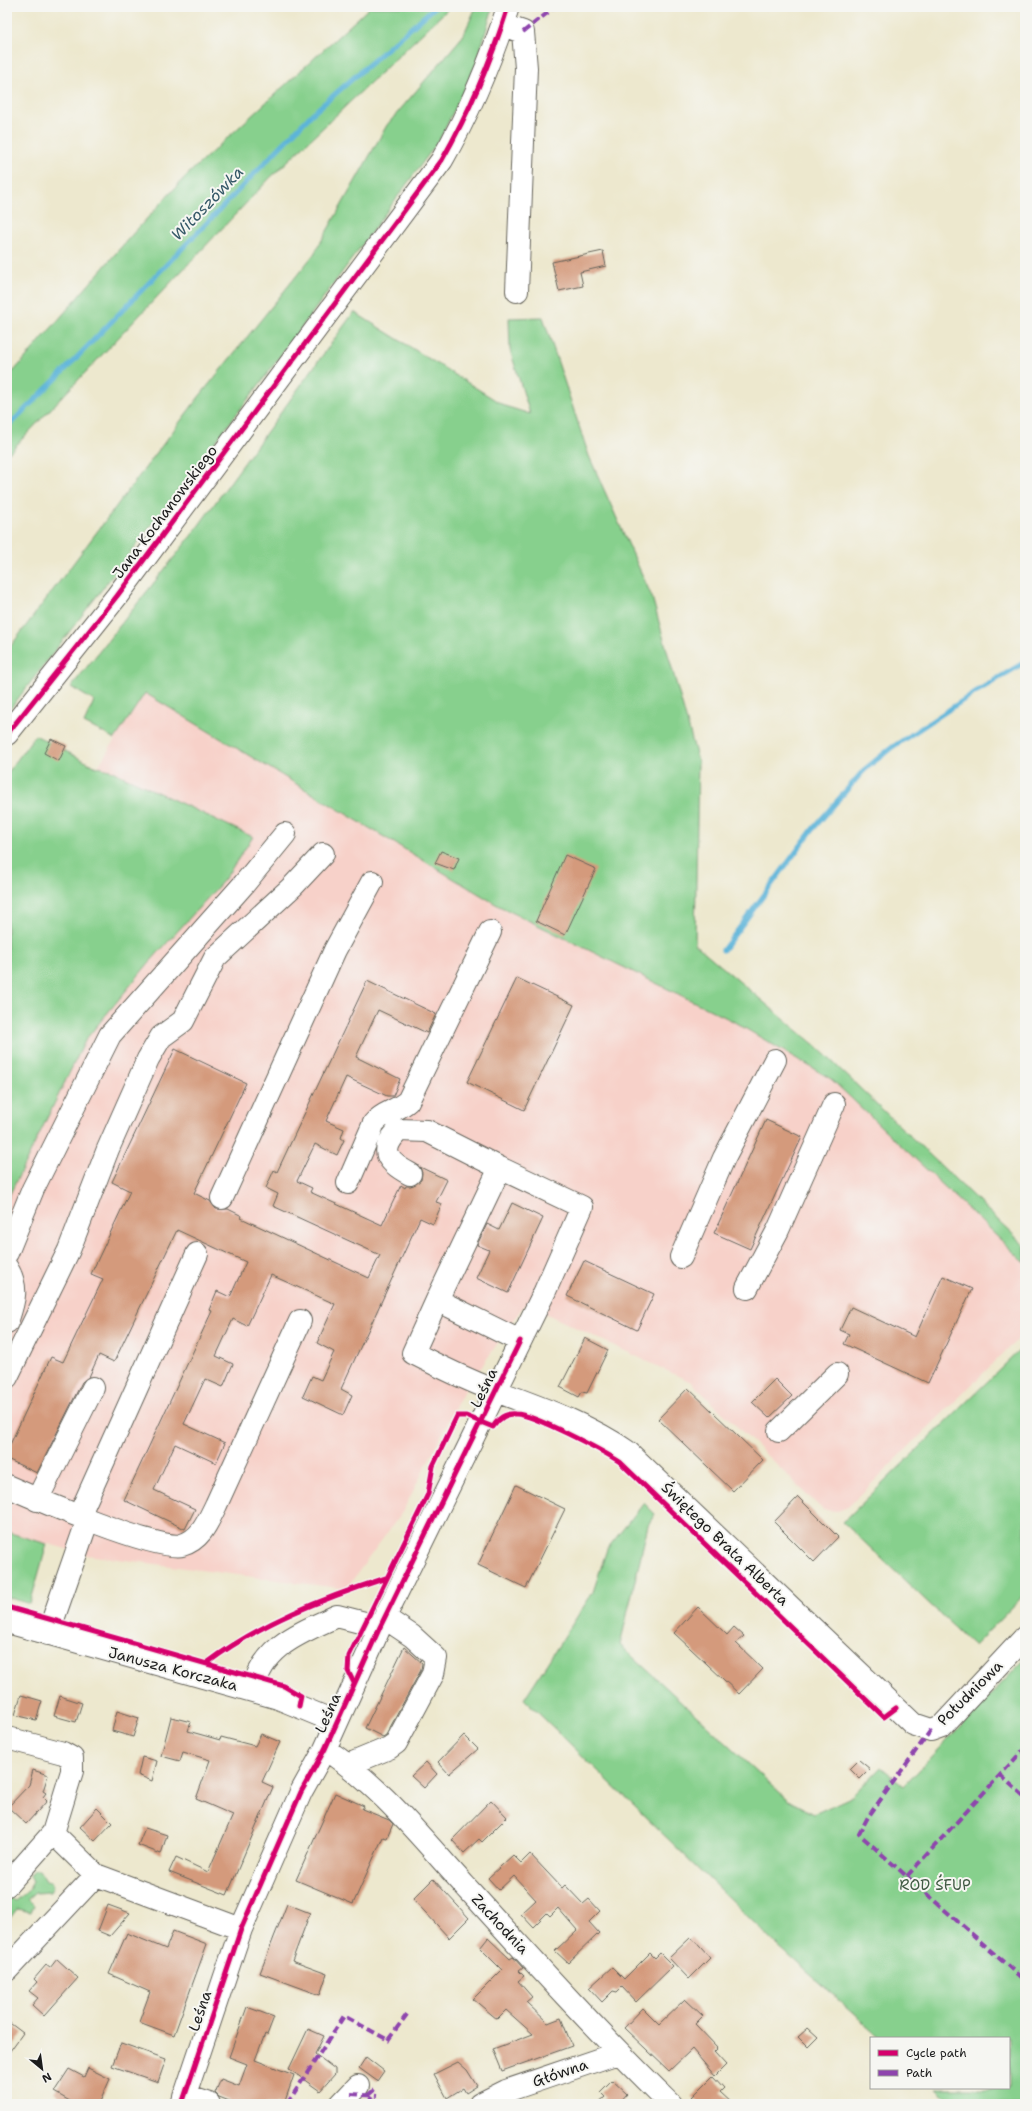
<svg xmlns="http://www.w3.org/2000/svg" width="1032" height="2111" viewBox="0 0 1032 2111" font-family="'Shantell Sans',sans-serif">
<style>
.built{fill:#f7d1c9}
.green{fill:#87d08d;stroke:#527654}
.lines{fill:none;stroke-linecap:round;stroke-linejoin:round}
.stream{stroke:#5cb4d9;stroke-width:5}
.building{fill:#d49a7c}
.minor-casing{stroke:#65635a;stroke-width:24}
.minor{stroke:#fff;stroke-width:22}
.quiet{stroke:#8e44ad;stroke-width:4;stroke-dasharray:8 4;stroke-linecap:butt}
.cycleway-casing{stroke:#f6f6f2;stroke-width:8}
.cycleway{stroke:#d6006c;stroke-width:5}
.labels{text-anchor:middle;stroke-width:4;stroke-linejoin:round;paint-order:stroke}
.street-label{font-size:15px;fill:#1c1c1c;stroke:#f6f6f2}
.park-label{font-size:15px;fill:#415b44;stroke:#f6f6f2}
.water-label{font-size:16px;font-style:italic;fill:#365968;stroke:#f6f6f2}
</style>
<rect width="100%" height="100%" fill="#f6f6f2"/>
<filter id="ink" filterUnits="userSpaceOnUse"><feTurbulence type="fractalNoise" baseFrequency=".025" numOctaves="2"/><feDisplacementMap in="SourceGraphic" scale="8" xChannelSelector="R" yChannelSelector="G"/><feConvolveMatrix kernelMatrix="1 2 1 2 8 2 1 2 1" color-interpolation-filters="sRGB"/></filter>
<filter id="wash" filterUnits="userSpaceOnUse"><feTurbulence type="fractalNoise" baseFrequency=".012" numOctaves="4" result="noise"/><feDisplacementMap in="SourceGraphic" scale="16" xChannelSelector="R" yChannelSelector="G"/><feGaussianBlur stdDeviation="0.9" result="paint"/><feColorMatrix in="noise" values="0 0 0 0 0 0 0 0 0 0 0 0 0 0 0 0 0 1.4 0 .05"/><feComposite in="paint" operator="in"/></filter>
<g filter="url(#wash)">
<rect width="100%" height="100%" fill="#ede8ce"/>
<path class="built" d="M145,693l354,213 232,114 100,59 194,184v69l-177,175 -10,4 -15,-1 -132,-128 -140,-66 -27,-11 -64,93 -57,113 -57,78 -259,-34 -80,-23v-609l90,-155z"/>
<path class="green" d="M370,7h80l-180,171 -263,277v-83l7,-1 115,-133 58,-63z
M476,7h17l-17,58 -36,74 -178,242 -255,332v-62l191,-253 116,-144 73,-129 76,-89z
M354,312l151,94 25,8 -20,-64 -1,-32 34,-1 46,139 63,141 46,164 -3,183 122,103 208,199v17l-194,-184 -100,-59 -232,-114 -354,-213 -30,46 -31,-16 10,-22 -23,-14 120,-151z
M35,735l59,31 16,4 143,67 -29,43 -76,84 -62,75 -79,161v-426z
M1025,1345v249l-51,52 -131,-124z
M644,1503l11,11 -7,11 -28,120 168,155 26,14 39,-18 28,-29 23,19 121,-127v445h-70l-18,-16h72v-50h-128l-106,-95 -251,-244 69,-107 14,-43z
M7,1532l40,12 -17,60 -23,-7z
M34,1870h5l7,11 5,1 2,5 -3,5 -15,1 -7,6 6,6 -3,7 -14,-3 -10,13v-25l8,4 14,-12 4,-7 -3,-6z"/>
<g class="lines">
<path class="stream" d="M7,427l49,-48 256,-265 123,-107
M723,950l90,-121 51,-59 27,-22 83,-55 51,-31"/>
</g>
<g id="blocks">
<path class="building" d="M603,251l3,15 -26,6 3,14 -24,5 -7,-29z
M51,739l15,7 -7,15 -15,-8z
M441,851l18,7 -5,12 -19,-7z
M565,855l31,14 -31,66 -29,-14z
M517,978l57,27 -50,105 -57,-28z
M367,981l69,33 -9,19 -49,-23 -22,47 44,22 -7,17h-6l-41,-19 -20,44 18,8 -3,9 3,2 -7,15 -22,-11 -18,37 15,7 -2,4 72,33 19,-40 4,3 1,-2h5l10,-6 1,-7 -2,-6 27,13 -11,22 6,2 -9,20 -13,-6 -79,171 11,6 -9,20 -40,-19 9,-20 9,4 13,-28 -17,-9 18,-39 -64,-29 -24,51 -14,-7 -17,37 17,8 -10,23 -18,-8 -21,45 41,19 -9,20 -41,-19 -21,46 41,19 -10,20 -61,-29 88,-189 -3,-1 8,-19 13,6 16,-35 -69,-32 -63,132 -15,-7 -10,22 -7,5 -45,91 -30,-14v-8l44,-94 12,5 40,-83 -12,-5 39,-83 -18,-9 63,-133 71,34 -52,110 16,8 6,8h12l14,7 -1,2 128,60 11,-23 -107,-49 5,-12 -12,-6 8,-18 3,2z
M766,1120l36,17 -52,112 -36,-16z
M512,1203l31,15 -35,75 -32,-15 13,-28 -12,-5 10,-21 12,6z
M584,1261l70,33 -17,36 -70,-34z
M943,1276l29,13 -44,94 -84,-39 5,-10 -9,-4 11,-23 64,30z
M585,1338l23,12 -21,43 -5,-1 -3,5 -19,-10z
M775,1379l17,17 -23,22 -17,-16z
M688,1388l75,72 -30,31 -75,-72z
M516,1485l49,24 -39,79 -48,-23z
M798,1497l40,40 -24,25 -40,-40z
M698,1607l29,28 7,-8 10,9 -8,7 27,26 -24,25 -65,-61z
M404,1647l18,16 -1,7 -35,65 -3,2 -18,-9z
M21,1695l21,6 -6,19 -21,-5z
M60,1696l22,7 -6,19 -22,-6z
M117,1711l22,7 -6,19 -21,-6z
M171,1717l20,5 -3,9 32,9 1,-3 34,9 6,-12 19,8 -18,40 11,5 -46,108 -58,-23 7,-15 32,15 25,-57 -37,-16 14,-39 -27,-8 -3,9 -19,-5z
M464,1735l14,14 -29,25 -11,-12z
M142,1757l15,4 -5,20 -14,-6z
M859,1760l11,9 -10,10 -10,-10z
M426,1762l11,12 -13,14 -13,-12z
M33,1770l15,5 -5,16 3,2 -3,4 4,4 -21,23 -18,-17 21,-22z
M335,1793l29,13 -2,3 27,11 4,4 -6,14 -4,-1 -30,67 -57,-24z
M491,1800l16,17 -25,25 -3,-3 -15,14 -12,-13z
M97,1808l15,15 -17,18 -15,-14z
M145,1828l22,7 -6,19 -23,-9z
M530,1854l32,34 3,-3 18,19 6,-5 11,12 -11,11 10,11 -31,30 -13,-12 22,-21 -19,-22 -8,8 -3,-3 -14,14 -12,-13 15,-14 -22,-24 -15,14 -11,-12 25,-23 8,8z
M433,1879l36,39 -20,20 -36,-39z
M287,1904l23,9 -18,48 35,13 -7,21 -60,-22z
M108,1905l22,8 -20,23 -12,-5z
M173,1931l34,13 -33,91 -35,-13 11,-30 -41,-18 18,-41 39,16z
M691,1937l19,21 -21,21 -20,-21z
M488,1938l22,21 3,-2 10,11 -4,3 5,5 -6,5 14,16 -6,5 22,21 13,-5 11,28 -70,25 -9,-22 40,-15 -27,-24 -9,9 -24,-20 29,-29 -22,-22z
M650,1953l5,5 5,-5 13,13 -37,36 -14,-15 -5,5 -4,-1 -11,11 -13,-14 23,-21 12,12z
M57,1959l21,19 -34,38 -12,-11 6,-7 -9,-7 8,-9 -3,-3 12,-14 4,3z
M685,1999l18,17 -8,8 23,24 -4,4 12,13 -11,11 -23,-27 -23,22 -45,-43 19,-20 16,16z
M247,2007l27,10 -7,18 -2,-1 -10,26 39,15 -10,29h-47l-18,-7 -4,-4 6,-14 18,7 8,-22 -18,-7z
M7,2021l16,12 -16,22z
M808,2028l10,9 -10,10 -10,-10z
M308,2029l16,7 -9,18 20,15v5l-15,17 -31,-22z
M121,2043l45,16 -8,23 -46,-16z
M366,2057l18,14 -7,10 -18,-13z
M458,2062l9,8 10,16 -11,7 -3,-5 -16,10 -13,-24z
M88,2068l22,11 -11,25h-24l-21,-12 15,-23 15,8z
M713,2076l11,12 -4,4 13,12h-34l-7,-7z
M612,2080l15,14 -9,10h-21l8,-7 -5,-5z"/>
</g>
</g>
<g filter="url(#ink)">
<use href="#blocks" fill-opacity="0" stroke="#65635a" stroke-width="1"/>
<g class="lines">
<g class="minor-casing">
<path id="minor" d="M502,25l21,7 3,36 -9,223
M7,734l110,-138 325,-436c28,-49 49,-99 66,-153
M348,1183l26,-60c9,-11 23,-12 34,-22l82,-169
M222,1198l113,-248 37,-68
M7,1253l26,-64 77,-154 134,-151 41,-50
M681,1257l43,-99 51,-98
M7,1268c12,20 7,33 0,54
M747,1288l31,-58 56,-126
M437,1300l63,-132
M520,1341l-83,-41 -24,53c27,14 55,27 83,38 45,17 92,33 132,61l285,272 18,6 11,-4 83,-89
M7,1377l62,-127 39,-101 40,-90 13,-22 22,-16 32,-63 78,-72 30,-32
M779,1431l58,-57
M7,1486c27,12 152,66 175,59 19,-5 26,-24 34,-40l84,-184
M37,1500l56,-112
M79,1516l118,-262
M7,1622l271,76 58,24
M48,1634l40,-115
M253,1691c9,-45 47,-58 84,-75l43,11
M7,1738l56,15 9,5v13l-19,62
M325,1749c56,37 98,91 142,139 67,74 133,147 204,216
M348,1765l41,-17 7,-5 37,-69 3,-16 -24,-22 -27,-18
M7,1885l46,-52 43,42 145,54
M7,1970l89,-95
M184,2096l25,8
M182,2104l59,-175 60,-137 24,-43 55,-122 165,-336 37,-84 -82,-39 -73,-37 -28,-1c-21,21 -12,32 11,44
M341,2104l17,-18
M480,2104l26,-13 112,-38"/>
</g>
<use href="#minor" class="minor"/>
<path class="quiet" d="M523,32l32,-25
M931,1730l-63,87 -9,17 166,147
M1000,1775l25,22
M907,1876l118,-128
M388,2040l20,-27
M374,2090l-7,6 9,6
M351,2094l26,2
M287,2104l57,-88 46,25"/>
<g class="cycleway-casing">
<path id="cycleway" d="M7,734l110,-138 325,-436c28,-49 49,-99 66,-153
M7,1607l277,79 17,10 -2,10
M207,1663c53,-40 117,-65 179,-85
M354,1683l-6,-12 1,-15 79,-162 5,-28 24,-50h9l27,11c5,-8 13,-14 23,-13 17,0 87,37 104,48l264,255 12,-9
M182,2104l59,-175 60,-137 24,-43 55,-122 140,-286"/>
</g>
<use href="#cycleway" class="cycleway"/>
</g>
</g>
<g class="labels">
<g class="street-label">
<text transform="translate(165 512) rotate(-53)" y="5">Jana Kochanowskiego</text>
<text transform="translate(484 1388) rotate(-64)" y="5">Leśna</text>
<text transform="translate(725 1544) rotate(44)" y="5">Świętego Brata Alberta</text>
<text transform="translate(173 1669) rotate(15)" y="5">Janusza Korczaka</text>
<text transform="translate(970 1693) rotate(-45)" y="5">Południowa</text>
<text transform="translate(328 1713) rotate(-66)" y="5">Leśna</text>
<text transform="translate(500 1924) rotate(47)" y="5">Zachodnia</text>
<text transform="translate(200 2011) rotate(-71)" y="5">Leśna</text>
<text transform="translate(560 2073) rotate(-19)" y="5">Główna</text>
</g>
<g class="park-label">
<text x="935" y="1890">ROD ŚFUP</text>
</g>
<g class="water-label">
<text transform="translate(207 203) rotate(-46)" y="6">Witoszówka</text>
</g>
</g>
<rect width="1032" height="2111" fill="none" stroke="#f6f6f2" stroke-width="24"/>
<rect x="870" y="2037" width="140" height="52" fill="#f6f6f2" stroke="#9f9f9c"/>
<rect x="878" y="2050" width="20" height="6" fill="#d6006c" stroke="#9f9f9c"/>
<text x="906" y="2057" font-size="12" fill="#1c1c1c">Cycle path</text>
<rect x="878" y="2070" width="20" height="6" fill="#8e44ad" stroke="#9f9f9c"/>
<text x="906" y="2077" font-size="12" fill="#1c1c1c">Path</text>
<g transform="translate(42 2069) rotate(151)" stroke="#f6f6f2" stroke-width="3" paint-order="stroke">
<path d="M0-3L7 15L0 10L-7 15Z" fill="#1c1c1c"/>
<text y="-6" font-size="11" font-weight="bold" text-anchor="middle" fill="#1c1c1c">N</text>
</g>
</svg>
